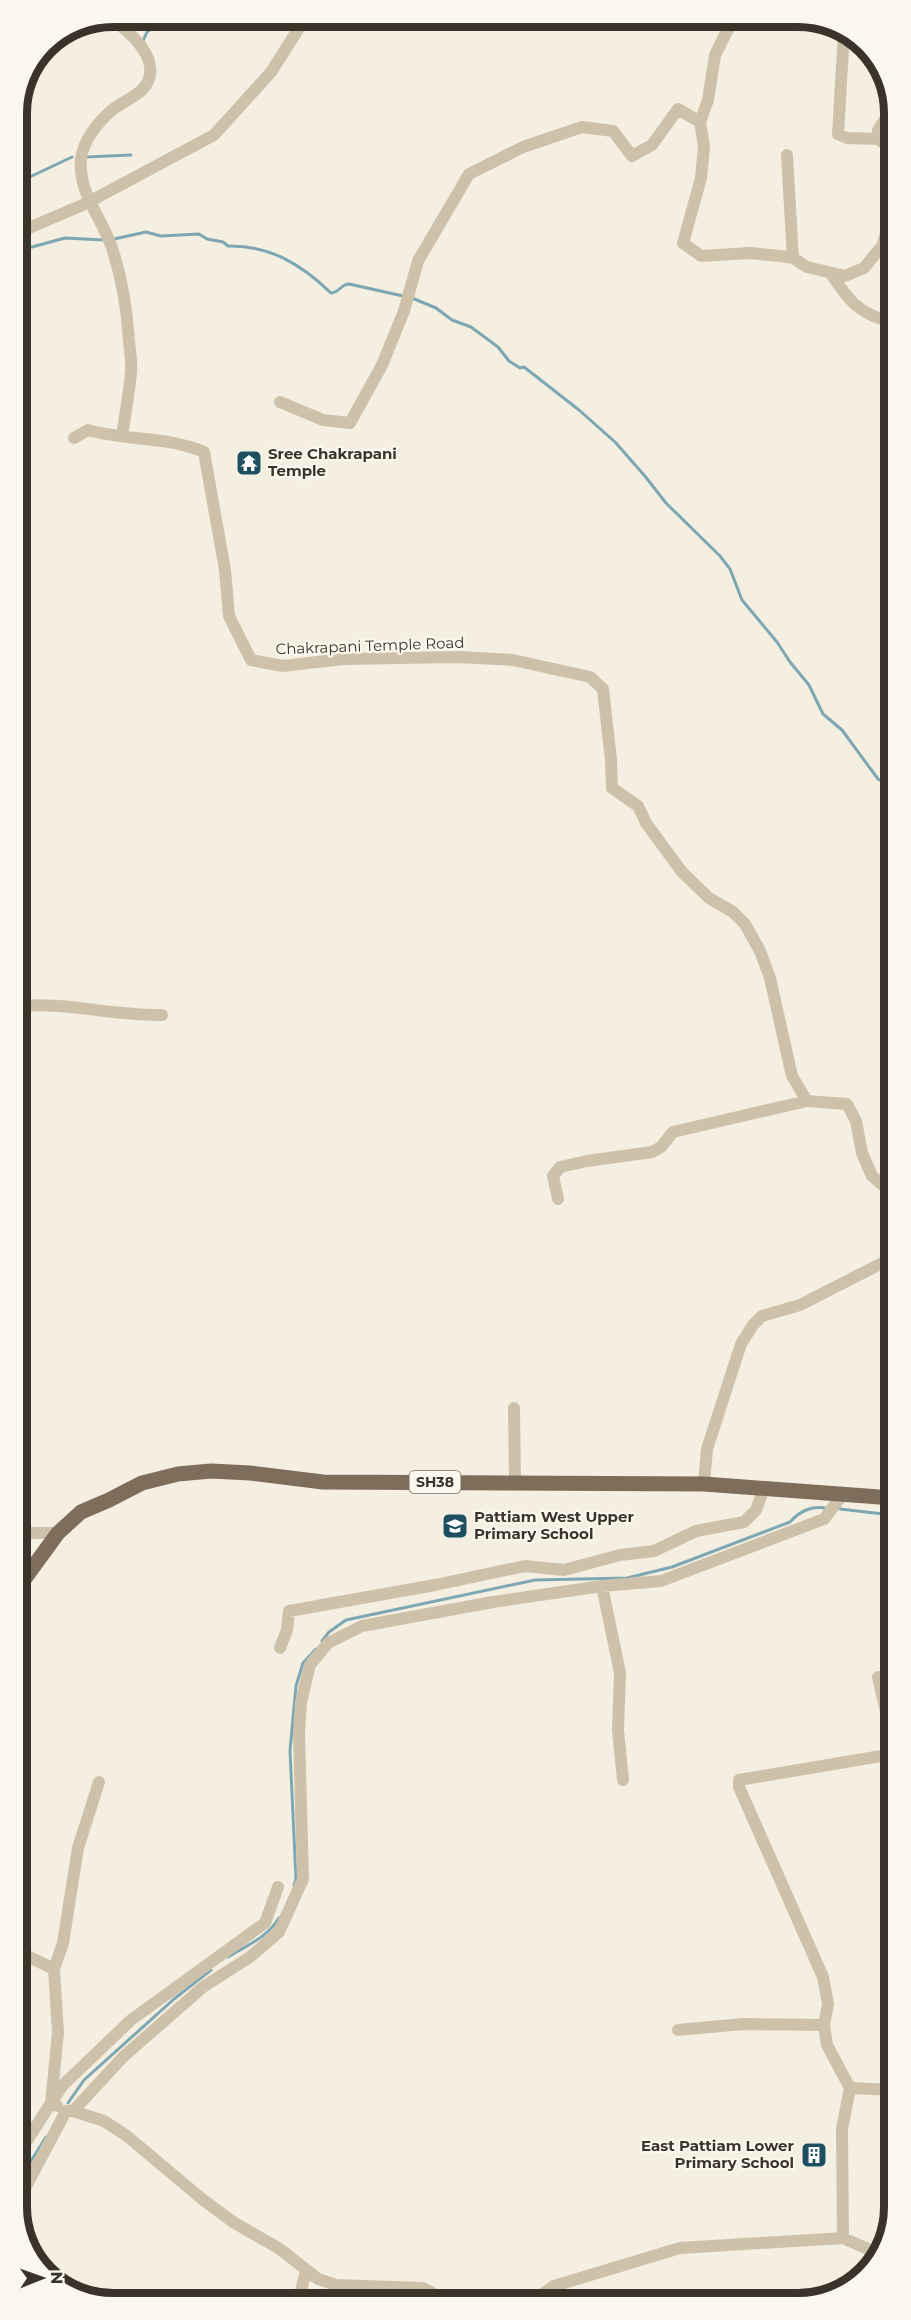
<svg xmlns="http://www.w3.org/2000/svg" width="911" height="2320" viewBox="0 0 911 2320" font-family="Montserrat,sans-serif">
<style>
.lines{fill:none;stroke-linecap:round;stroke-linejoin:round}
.stream{stroke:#7da7b3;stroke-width:3}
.minor{stroke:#cec1aa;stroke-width:12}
.major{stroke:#7e6d5b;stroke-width:15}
.labels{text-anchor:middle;stroke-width:4.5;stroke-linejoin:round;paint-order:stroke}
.shield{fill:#fbf7ed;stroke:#756e64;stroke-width:1.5}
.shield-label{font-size:14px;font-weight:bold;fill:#3b332a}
.poi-label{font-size:15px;font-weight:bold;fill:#3b332a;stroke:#fbf7ed;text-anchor:start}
.street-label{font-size:15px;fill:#3b332a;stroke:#fbf7ed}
.rim{fill:none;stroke:#3b332a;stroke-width:8}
</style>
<rect width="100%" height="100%" fill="#f4efe0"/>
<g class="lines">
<path class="stream" d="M142,43l5,-11 23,-15
M86,157l45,-2
M17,183l55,-26
M114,239l32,-7 15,4 38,-2 8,5 16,3 5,4c42,-1 74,19 103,47 8,0 10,-9 18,-9l54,12
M17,247h15l33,-9 39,2
M412,298l24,10 16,12 19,7 27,20 11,14 11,7 4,-1 55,43 36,32 29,33 22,28 54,53 10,13 12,31 35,42 13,20 19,23 14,29 19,16 36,49 13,7
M840,1509l43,5 10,4
M322,1641l7,-9 17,-12 189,-40 92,-2 45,-11 118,-45c11,-12 21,-16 37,-14
M294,1885l2,-6 -6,-128 6,-65 7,-23 13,-14
M228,1957c18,-11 40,-20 51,-39
M68,2103l16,-23 90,-81 37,-29
M21,2177l25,-40"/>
<path class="minor" d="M734,17l-19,38 -7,45 -8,22 4,24 -3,32 -18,65 18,13 49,-3 30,3 13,2 14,9 38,9 19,-8 18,-22 8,-25
M109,18c21,12 58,46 33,72 -9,8 -21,13 -30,20 -14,12 -29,31 -31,49 -3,35 21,58 31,89 10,30 15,62 17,93 1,11 3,22 2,32 -2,21 -6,42 -9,63
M844,32l-6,102 9,4 31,1
M890,112l-12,18v9l12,9
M787,155l6,103
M17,233l68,-29 129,-69 57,-63 35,-55
M831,274c17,25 28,41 59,47
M280,402l43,18 27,3 32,-58 22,-54 14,-50 51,-87 54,-27 59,-20 31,4 19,25 20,-11 26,-36 22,13
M74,438l14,-8c38,11 79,6 116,22l21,118 4,46 22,44 32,6 60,-7 115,-2 55,3 77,17 13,12 8,71 1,28 26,18 8,17 36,49 27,26 24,14 12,12 15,27 10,27 22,98 15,25 40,3 9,17 6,32 10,23 20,17
M19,1006c48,-4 95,10 143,9
M558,1199l-5,-23 7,-9 27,-6 65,-9 9,-5 12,-15 134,-31
M514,1408l1,76
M704,1484l3,-35 34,-105 12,-19 9,-9 38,-11 92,-47
M21,1533h37
M602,1586l18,87 -2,57 5,50
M280,1648l7,-18 2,-19 146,-26 90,-19 39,4 56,-15 34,-4 42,-20 48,-9 12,-12 8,-22
M878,1677l15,65
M21,1953l33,16 4,64 -7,70 12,-18 68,-65 134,-97 13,-36
M54,1969l9,-26 15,-95 21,-66
M678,2030l65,-6 81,1
M850,2088l44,2
M73,2111l31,10 23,15 75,63 31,23 47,27 38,30 18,6 87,3 24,13
M21,2150l30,-47 6,3
M21,2196l45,-85h7l51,-55 79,-69 47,-30 29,-25 24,-53 -4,-145 2,-32 9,-37 18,-22 34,-17 131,-24 109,-16 59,-5 163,-62 19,-25
M843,2238l-1,-109 8,-41 -23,-43 -3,-20 4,-21 -5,-27 -84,-190v-7l154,-26
M534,2300l20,-14 126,-38 163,-10 36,16
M298,2302l8,-31"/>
<path class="major" d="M20,1585l38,-52 23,-21 28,-12 33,-17 36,-9 33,-3 39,2 73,9 381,2 189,14"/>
</g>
<defs>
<g id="temple-square" transform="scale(1.35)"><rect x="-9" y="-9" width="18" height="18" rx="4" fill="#1d4f60" stroke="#fbf7ed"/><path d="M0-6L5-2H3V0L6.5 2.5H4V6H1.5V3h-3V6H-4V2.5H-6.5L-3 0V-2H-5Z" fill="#fff"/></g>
<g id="school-square" transform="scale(1.35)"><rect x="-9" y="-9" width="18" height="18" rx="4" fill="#1d4f60" stroke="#fbf7ed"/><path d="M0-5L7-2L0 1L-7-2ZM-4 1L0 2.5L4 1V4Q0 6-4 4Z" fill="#fff"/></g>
<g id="building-square" transform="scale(1.35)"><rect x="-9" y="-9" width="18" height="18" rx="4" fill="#1d4f60" stroke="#fbf7ed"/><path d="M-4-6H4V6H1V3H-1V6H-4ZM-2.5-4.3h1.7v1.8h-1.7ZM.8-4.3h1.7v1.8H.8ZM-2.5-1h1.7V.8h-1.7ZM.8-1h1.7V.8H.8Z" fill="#fff"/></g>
</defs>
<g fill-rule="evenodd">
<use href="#temple-square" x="249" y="463"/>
<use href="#school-square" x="455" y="1526"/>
<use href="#building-square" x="814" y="2155"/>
</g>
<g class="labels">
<rect class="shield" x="409.5" y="1471" width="51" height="22" rx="4.5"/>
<g class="shield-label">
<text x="435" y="1487">SH38</text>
</g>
<g class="poi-label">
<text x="268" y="459">Sree Chakrapani<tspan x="268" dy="17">Temple</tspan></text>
<text x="474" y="1522">Pattiam West Upper<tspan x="474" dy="17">Primary School</tspan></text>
<text x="794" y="2151" text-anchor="end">East Pattiam Lower<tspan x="794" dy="17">Primary School</tspan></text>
</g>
<g class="street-label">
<text transform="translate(370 646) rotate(-2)" y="5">Chakrapani Temple Road</text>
</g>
</g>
<path d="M0 0H911V2320H0ZM113 27H798A86 86 0 0 1 884 113V2207A86 86 0 0 1 798 2293H113A86 86 0 0 1 27 2207V113A86 86 0 0 1 113 27Z" fill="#fbf7ed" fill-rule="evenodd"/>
<path class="rim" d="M113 27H798A86 86 0 0 1 884 113V2207A86 86 0 0 1 798 2293H113A86 86 0 0 1 27 2207V113A86 86 0 0 1 113 27Z"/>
<g transform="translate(42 2278) rotate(89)" stroke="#fbf7ed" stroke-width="4.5" paint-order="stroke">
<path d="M0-4.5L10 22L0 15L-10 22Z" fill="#3b332a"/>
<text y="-9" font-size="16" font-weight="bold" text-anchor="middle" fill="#3b332a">N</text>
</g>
</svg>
